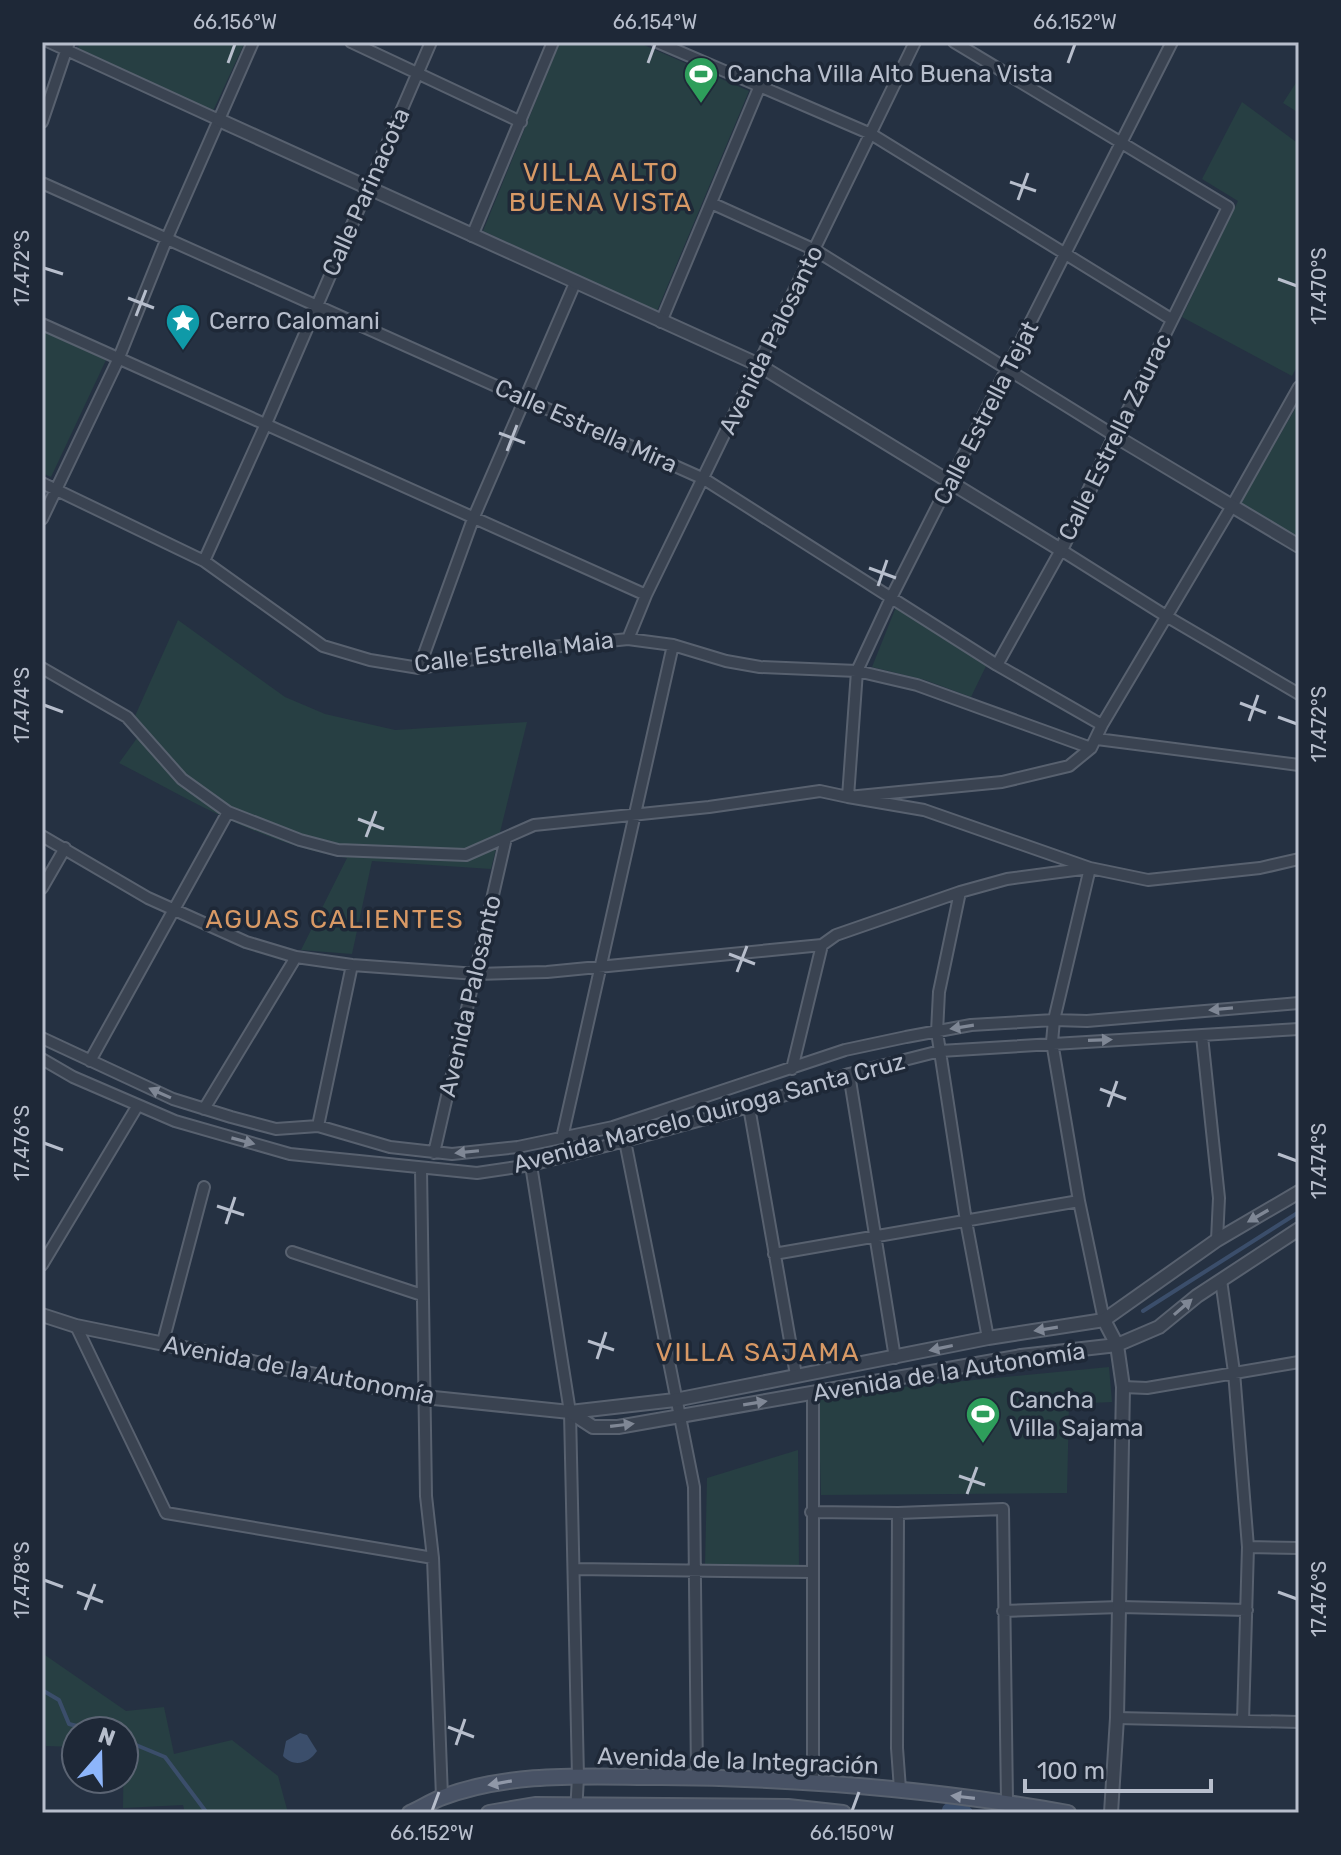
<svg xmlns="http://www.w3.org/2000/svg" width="1341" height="1855" viewBox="0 0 1341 1855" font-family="Rubik,sans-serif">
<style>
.green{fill:#273f43}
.water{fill:#3b4e6b}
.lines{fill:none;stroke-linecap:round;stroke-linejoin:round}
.stream{stroke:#3b4e6b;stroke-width:4}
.canal{stroke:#3b4e6b;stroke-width:14}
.minor-casing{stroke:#58616f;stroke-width:14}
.tertiary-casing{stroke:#58616f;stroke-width:16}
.secondary-casing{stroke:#58616f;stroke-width:18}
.minor{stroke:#3a4351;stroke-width:10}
.tertiary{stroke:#3a4351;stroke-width:12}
.secondary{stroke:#485265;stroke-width:14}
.oneway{fill:#7f8795}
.oneway2{fill:#9098a8}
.ticks{fill:none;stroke:#b7becc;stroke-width:3}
.labels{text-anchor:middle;stroke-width:7;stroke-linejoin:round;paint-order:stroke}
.poi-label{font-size:24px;fill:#b7becc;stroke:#1e2837;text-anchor:start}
.street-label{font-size:24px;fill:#b7becc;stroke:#1e2837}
.neighbourhood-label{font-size:26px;letter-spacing:2px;fill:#d89965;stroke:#1e2837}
.neatline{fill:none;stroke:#b7becc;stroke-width:3}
.ticks-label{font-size:20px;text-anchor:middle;fill:#b7becc}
</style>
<rect width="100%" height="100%" fill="#253142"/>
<path class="green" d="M80,42h165l-32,69 -135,-63z
M560,42h77l112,49 -92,220 -174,-80z
M1299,78v35l-16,-10z
M1242,102l57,42v219l-7,13 -110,-59 56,-116 -36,-22z
M42,329l64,31 -55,117 -9,-4z
M1299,402v136l-59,-34z
M896,607l91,57 -16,33 -46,-17 -53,-13z
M178,620l107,77 40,17 70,16 132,-8 -36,147 -119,-8 -20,93 -51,-4 46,-92c-82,-13 -155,-57 -228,-95l26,-36 -10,-11z
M1109,1367l3,35 -43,2 -2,89 -246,2 -3,-100z
M798,1450l1,117 -94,-1 2,-88z
M42,1653l84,58 38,-4 10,47 58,-14 46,36 10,37h-103l-2,-8 -60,3 1,-77h-48v16l-30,-1z"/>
<path class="water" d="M300,1733l7,2 10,16c-8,12 -23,17 -34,5l3,-15z"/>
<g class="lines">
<path class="stream" d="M1143,1311l156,-99
M42,1690l17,10 10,24 29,7
M124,1740l41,17 42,56"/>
<path class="canal" d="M949,1810l17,3"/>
<g class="minor-casing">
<path id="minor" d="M49,42l170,78
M351,42l170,80
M657,42l214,92 300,185
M42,122l27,-80
M42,183l662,296 293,186 105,60
M711,203l104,47 300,186 113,-229 -274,-165
M472,236l81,-194
M661,322l98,-234
M42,324l604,271
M42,483l162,78 119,85 47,14 49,8 123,-20 86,-9 45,6 53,16 34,6 97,4 60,14 174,63
M42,519l76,-159 49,-122 86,-196
M204,561l61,-135 166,-384
M628,639l18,-44 269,-553
M997,665l64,-115 105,66 133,78
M42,668l85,49 55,62 46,33 72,28 38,10 128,5 68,-30 175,-18 111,-16 28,6 154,-15 67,-16 22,-18 11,-23 130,-219 67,-119
M419,668l54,-149 102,-236
M1097,739l202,26
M42,836l106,62 98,44 50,15 56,8 125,9 70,-2 275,-27 14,-10 124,-43 47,-13 83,-11 58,12 112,-12 39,-9
M42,888l23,-40
M960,892l-21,100 -2,40 29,189 22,117
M1202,1036l17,162 -2,42
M42,1038l131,61 58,18 45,12 42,-3 72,21 62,7 66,-7 95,-20 232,-77 61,-13 65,-12 83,-5 33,1 212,-18
M42,1059l31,18 102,44 115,33 187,19 54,-8 94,-24 124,-34 100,-33 91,-23 359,-22
M90,1061l138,-249
M792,1069l30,-124
M849,1074l46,284
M749,1107l47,268
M204,1109l92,-152
M318,1126l34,-161
M562,1138l111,-493
M625,1141l69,346 3,290
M434,1153l72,-315
M531,1165l39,247 8,365 -2,36
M421,1169l5,327 7,62 9,239
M292,1252l130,43
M774,1254l305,-53
M42,1265l96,-160
M1221,1280l13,92 14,175 -5,174
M1104,1320l-25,-119 -27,-159 2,-22 36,-152 -166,-58 -76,-13 9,-126 34,-73 281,-556
M76,1326l90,187 267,45
M163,1342l41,-155
M1123,1387l24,1 152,-26
M811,1512l87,1 105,-4 4,293
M898,1513l-1,235 3,41
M1248,1547l51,1
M574,1569l237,3
M1003,1611l117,-4 127,3
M1117,1718l182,4
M813,1781v-387"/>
</g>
<g class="tertiary-casing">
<path id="tertiary" d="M219,120l538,244 304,186 54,-114 184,110
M42,1315l34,11 348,71 146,15 105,-12 313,-62 116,-18 113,-80 82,-48
M1104,1320l13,25 6,42 -6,331 -6,95
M570,1412l23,15h25l403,-71 96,-11 42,-18 38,-31 102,-67"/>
</g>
<g class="secondary-casing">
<path id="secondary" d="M410,1813c11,-5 22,-12 33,-16 69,-26 146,-20 218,-20 136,1 272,12 407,36
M489,1813l46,-8 253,2 55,6"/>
</g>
<use href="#minor" class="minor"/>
<use href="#tertiary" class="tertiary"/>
<use href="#secondary" class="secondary"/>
</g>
<defs><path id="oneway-solid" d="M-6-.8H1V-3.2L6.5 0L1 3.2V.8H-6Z" transform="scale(2)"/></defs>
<g class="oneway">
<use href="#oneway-solid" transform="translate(1221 1009) rotate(175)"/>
<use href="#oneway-solid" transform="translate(962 1027) rotate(171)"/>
<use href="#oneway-solid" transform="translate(1100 1040) rotate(-2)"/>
<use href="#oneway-solid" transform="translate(160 1093) rotate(-156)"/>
<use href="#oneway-solid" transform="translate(243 1141) rotate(15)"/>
<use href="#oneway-solid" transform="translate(467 1152) rotate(174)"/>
<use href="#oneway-solid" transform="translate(1258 1216) rotate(150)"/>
<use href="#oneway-solid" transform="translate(1183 1307) rotate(-41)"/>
<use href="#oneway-solid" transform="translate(1046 1329) rotate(171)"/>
<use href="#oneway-solid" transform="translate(941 1348) rotate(168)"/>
<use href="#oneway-solid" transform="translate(755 1403) rotate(-9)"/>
<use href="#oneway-solid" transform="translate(622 1425) rotate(-7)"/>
</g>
<g class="oneway2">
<use href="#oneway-solid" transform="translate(500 1783) rotate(170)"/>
<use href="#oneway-solid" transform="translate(963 1797) rotate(-173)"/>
</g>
<path class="ticks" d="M228,63l7,-19M648,63l7,-19M1068,63l7,-19M1010,182l26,9M1018,200l10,-27M44,268l19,6M1278,279l19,7M128,298l26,10M136,316l10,-26M499,433l26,10M507,451l10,-26M869,568l27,10M878,586l9,-26M1240,703l26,10M44,705l19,7M1278,717l19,7M1249,721l9,-26M358,819l26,10M366,837l10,-26M729,954l26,10M737,972l10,-26M1100,1089l26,10M1108,1107l9,-26M44,1143l19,7M1278,1154l19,7M217,1206l27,9M226,1224l9,-27M588,1341l26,9M597,1359l9,-27M959,1476l26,9M967,1494l10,-27M44,1580l19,7M77,1592l26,10M1278,1592l19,7M85,1610l10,-26M448,1727l26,10M456,1745l9,-26M432,1811l7,-19M852,1811l7,-19"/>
<defs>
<g id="stadium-pin" transform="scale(1.8)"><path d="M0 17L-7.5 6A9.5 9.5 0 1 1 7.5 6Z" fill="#2e9e5b" stroke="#1e2837"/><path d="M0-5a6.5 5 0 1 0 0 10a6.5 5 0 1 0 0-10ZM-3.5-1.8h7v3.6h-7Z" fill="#fff"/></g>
<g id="sight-pin" transform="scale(1.8)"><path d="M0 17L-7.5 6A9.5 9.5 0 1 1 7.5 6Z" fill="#0f9aa8" stroke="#1e2837"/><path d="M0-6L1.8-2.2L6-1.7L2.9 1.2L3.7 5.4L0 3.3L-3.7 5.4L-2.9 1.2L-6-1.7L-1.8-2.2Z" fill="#fff"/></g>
</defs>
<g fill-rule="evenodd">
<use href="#stadium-pin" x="701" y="74"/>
<use href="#sight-pin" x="183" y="321"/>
<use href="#stadium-pin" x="983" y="1414"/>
</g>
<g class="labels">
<g class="poi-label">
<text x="727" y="82">Cancha Villa Alto Buena Vista</text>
<text x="209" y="329">Cerro Calomani</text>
<text x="1009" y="1408">Cancha<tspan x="1009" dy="28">Villa Sajama</tspan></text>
</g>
<g class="street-label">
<text transform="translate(366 192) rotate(-66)" y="8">Calle Parinacota</text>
<text transform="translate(771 340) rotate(-64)" y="8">Avenida Palosanto</text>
<text transform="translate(986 413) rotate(-63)" y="8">Calle Estrella Tejat</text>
<text transform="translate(586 426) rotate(24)" y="8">Calle Estrella Mira</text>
<text transform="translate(1115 437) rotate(-64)" y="8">Calle Estrella Zaurac</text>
<text transform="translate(514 652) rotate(-7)" y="8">Calle Estrella Maia</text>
<text transform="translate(470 996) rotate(-77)" y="8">Avenida Palosanto</text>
<text transform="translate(709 1113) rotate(-15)" y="8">Avenida Marcelo Quiroga Santa Cruz</text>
<text transform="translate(299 1370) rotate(11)" y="8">Avenida de la Autonomía</text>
<text transform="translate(949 1372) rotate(-9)" y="8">Avenida de la Autonomía</text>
<text transform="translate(738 1761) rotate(2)" y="8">Avenida de la Integración</text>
</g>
<g class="neighbourhood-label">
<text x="601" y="181">VILLA ALTO<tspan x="601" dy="30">BUENA VISTA</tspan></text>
<text x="335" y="928">AGUAS CALIENTES</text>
<text x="758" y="1361">VILLA SAJAMA</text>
</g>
</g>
<rect width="1341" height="1855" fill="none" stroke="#1e2837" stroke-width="88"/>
<g transform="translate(100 1755) rotate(20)"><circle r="38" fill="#1e2837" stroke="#5b6473" stroke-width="2"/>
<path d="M0-6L14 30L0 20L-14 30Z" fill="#8db5fa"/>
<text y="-12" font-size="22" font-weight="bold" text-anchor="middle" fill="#b7becc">N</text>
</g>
<path d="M1025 1779v12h186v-12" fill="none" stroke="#b7becc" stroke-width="4"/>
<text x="1037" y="1779" font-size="24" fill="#b7becc" stroke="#1e2837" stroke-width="6" paint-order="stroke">100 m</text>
<rect x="44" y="44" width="1253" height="1767" class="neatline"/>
<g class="ticks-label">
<text x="235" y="29">66.156°W</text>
<text x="655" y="29">66.154°W</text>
<text x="1075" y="29">66.152°W</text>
<text transform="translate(22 268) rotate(-90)" y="7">17.472°S</text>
<text transform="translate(1319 286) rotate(-90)" y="7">17.470°S</text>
<text transform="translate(22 705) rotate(-90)" y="7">17.474°S</text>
<text transform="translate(1319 724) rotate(-90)" y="7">17.472°S</text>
<text transform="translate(22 1143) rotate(-90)" y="7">17.476°S</text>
<text transform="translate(1319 1161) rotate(-90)" y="7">17.474°S</text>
<text transform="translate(22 1580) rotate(-90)" y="7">17.478°S</text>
<text transform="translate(1319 1599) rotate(-90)" y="7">17.476°S</text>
<text x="432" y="1840">66.152°W</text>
<text x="852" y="1840">66.150°W</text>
</g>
</svg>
